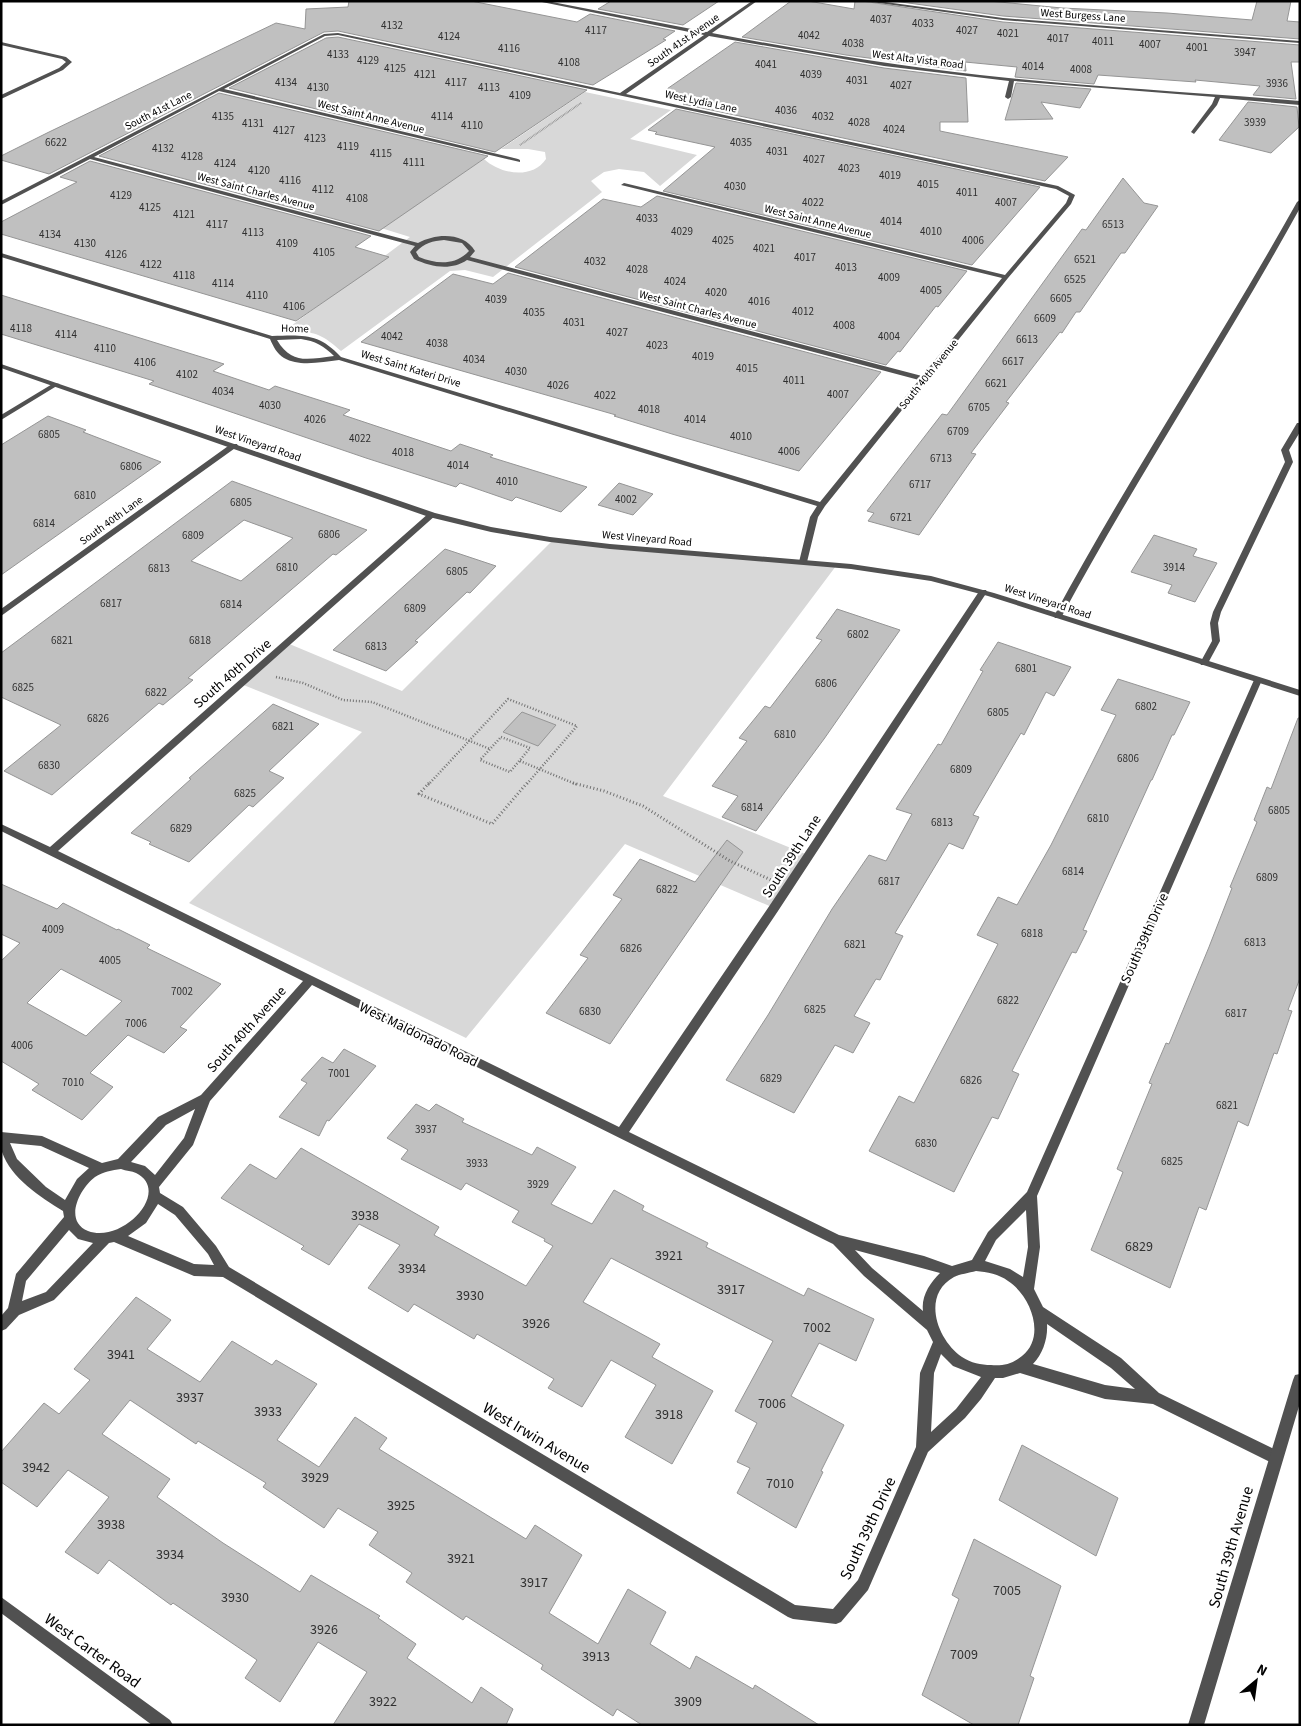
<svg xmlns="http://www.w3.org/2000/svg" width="1301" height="1726" viewBox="0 0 1301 1726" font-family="'Source Sans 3',sans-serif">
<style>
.green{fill:#d8d8d8}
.building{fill:#c0c0c0;stroke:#959595;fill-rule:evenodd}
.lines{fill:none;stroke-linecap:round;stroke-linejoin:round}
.path-far2{stroke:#737373;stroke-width:2;stroke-dasharray:0.5 1;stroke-linecap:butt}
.path-far1{stroke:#737373;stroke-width:2.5;stroke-dasharray:1 2;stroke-linecap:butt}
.path{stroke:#737373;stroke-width:3;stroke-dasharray:1 2.5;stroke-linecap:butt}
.service{fill:#515151;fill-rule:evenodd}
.minor{fill:#515151;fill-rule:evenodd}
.tertiary{fill:#515151;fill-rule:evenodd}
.labels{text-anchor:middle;stroke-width:4.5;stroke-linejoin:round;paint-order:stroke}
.far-street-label{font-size:11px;fill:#000;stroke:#fff}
.number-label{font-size:11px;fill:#303030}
.street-label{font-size:14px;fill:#000;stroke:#fff}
.near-number-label{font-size:14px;fill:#303030}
.near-street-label{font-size:16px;fill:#000;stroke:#fff}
</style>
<rect width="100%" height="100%" fill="#fff"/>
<path class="green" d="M585,92l86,18 -41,29 67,16 -37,31 -16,-14 -25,-3 -15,3 -13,9 11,11 -109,85 -28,-7 -15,1 -109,80c-22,-20 -30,-20 -58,-19l127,-95 -29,-9 103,-69c16,15 48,21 62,0l-1,-7 -17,-3h-27z
M553,540l283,26 -173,230 145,59 -34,53 -149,-64 -159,194 -277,-135 173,-171 -121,-48 46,-41 115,48z"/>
<path class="building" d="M349,1h122l106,21 13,-8 85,17 -12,8 3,1 -73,45 -255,-54 -14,1 -275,142 -48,-14v-4l48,-24 227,-109 29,6 1,-20 42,-2z
M611,1h108l-36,24 -85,-16z
M791,1h17l46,8 1,-8h7l141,21 297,23v17h-9l5,37 -43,-4 7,-9 -65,-6 1,2 -98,-7 -4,9 -79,-7 2,-10 -52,-5 1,9 -120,-16 -104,-18z
M894,1h95l73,7 105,5 85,7 5,-19h34l-4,20 13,1v17l-297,-23z
M338,37l249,53 -92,62 -266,-64 97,-50z
M735,42l149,26 82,10 2,44h-28v9l128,26 -23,24 -362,-77 10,-7 -29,-6z
M1016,83l75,6 -11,19 -39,-6 12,17 -48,1z
M219,93l269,63 -109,75 -280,-75z
M1248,102l49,5 2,20 -28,26 -52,-13z
M676,109l364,78 -68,78 -309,-74 52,-44 -60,-13 2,-2 -9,-2z
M90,161l281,75 -16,11 34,10 -93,64 -295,-87v-12l76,-40 -17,-5z
M1123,178l21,25 14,3 -33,47h-4l-41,59h-4l-14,21 -2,-1 -54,70 3,1 -38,50 5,1 -57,81 -51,-14 6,-8 -7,-2 75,-97 5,1 135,-186 4,1z
M657,196l310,75 -29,36 -2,-1 -36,46 -2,-1 -12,14 -371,-98 88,-68 38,8z
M508,273l373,99 -82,99 -127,-37 -58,-18 2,-1 -255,-73 92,-68 40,10z
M1,295l223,69 -11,7 56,19 6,-4 75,24 -7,5 108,36 9,-7 33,11 -3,2 97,30 -26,25 -45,-15 -4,4 -52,-18 -4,4 -90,-29 -217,-74 5,-3 -153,-47z
M48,416l38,14 -3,2 78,30 -160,113v-130z
M232,481l135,49 -31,25 -3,-1 -145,124 5,2 -30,25 -4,-2 -107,92 -48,-24 57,-46 -60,-28v-44zM244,520l49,18 -52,43 -50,-20z
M619,483l34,11 -20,21 -35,-10z
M1154,535l43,14 -4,7 24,7 -22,39 -27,-9 4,-8 -41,-13z
M445,549l51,17 -26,27 -3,-1 -52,49 3,1 -32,29 -53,-21z
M837,609l63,21 -76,109 -68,92 -34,-14 16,-21 -26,-10 35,-45 -8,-3 26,-32 5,2 52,-68 -6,-2z
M998,642l73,25 -17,29 -8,-4 -22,43 -3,-2 -48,82 6,2 -16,32 -14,-6 -54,90 8,3 -23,44 -4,-1 -22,37 16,7 -17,30 -18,-8 -41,68 -68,-33 42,-65 64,-106 37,-54 17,6 26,-47 -16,-5 42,-65 3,1 42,-74 -3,-1z
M1118,679l72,23 -16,33h-2l-20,45h-1l-68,150 4,1 -11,22 -4,-1 -60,119 7,3 -21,45 -6,-2 -38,75 -85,-41 30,-55 15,7 84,-159 -21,-9 21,-38 19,8 34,-60 65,-130 -15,-5z
M273,704l46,20 -50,47 15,7 -31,29 -4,-2 -60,57 -40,-18 2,-2 -20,-9 60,-54 -2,-1 32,-28z
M522,712l34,13 -18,21 -35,-14z
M1298,718h2v260l-12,32 4,1 -15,43 -3,-1 -26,73 -10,-5 -32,89 -7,-3 -29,81 -79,-38 32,-78 -6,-3 35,-85 -3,-1 17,-40 3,1 40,-97 23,-59 -2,-1 27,-65 -3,-2 13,-33 4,2z
M727,840l16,12 -133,192 -64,-31 42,-55 -8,-3 42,-56 -9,-4 27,-36 55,23z
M1,884l56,25 6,-6 54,27 1,-1 32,16 -3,3 74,36 -41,43 7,3 -23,23 -36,-18 -38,38 23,14 -31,33 -50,-30 7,-6 -38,-23v-100l19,-18 -19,-9zM61,969l61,32 -36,35 -59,-33z
M344,1049l32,17 -47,55 -2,-1 -8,16 -40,-19 28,-34 -6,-3 21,-23 11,6z
M416,1104l13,7 7,-7 28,15 -2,3 70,33 5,-8 39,20 -25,37 41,20 22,-34 30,16 -2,4 66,33 -2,4 98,49 4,-8 66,31 -18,42 -37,-18 -28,53 53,29 -23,46 2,1 -27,56 -59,-35 13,-25 -13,-6 20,-39 -22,-12 38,-70 -162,-83 -28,44 77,42 -8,13 61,34 -41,73 -47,-27 31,-52 -45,-25 -29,47 -34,-19 6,-9 -77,-45 -3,5 -60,-35 -6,8 -40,-24 32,-43 -41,-21 -30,41 -28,-16 3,-3 -83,-48 29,-34 26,15 25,-31 138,79 -5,8 92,51 27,-40 -9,-5 1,-2 -33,-17 7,-11 -53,-28 -5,7 -60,-31 7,-9 -21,-12z
M136,1297l35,23 -24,29 53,33 32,-41 40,24 4,-5 41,24 -40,56 42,27 36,-50 32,21 -8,11 147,90 9,-14 47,30 -33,58 49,31 30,-55 38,23 -16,32 40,25 6,-13 57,33 2,-4 64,40h-177l-25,-16 -4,7 -72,-47 2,-4 -77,-49 -3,4 -57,-38 6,-9 -43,-28 9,-13 -40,-24 -14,20 -61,-41 3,-4 -68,-42 -2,3 -66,-44 -28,34 68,45 -13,18 66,46 77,49 11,-17 69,41 -2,2 38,26 -9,14 65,45 9,-16 32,22 -7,16h-173l34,-53 -49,-30 -38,60 -35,-24 12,-18 -84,-57 -2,2 -62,-45 -11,14 -33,-22 44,-55 -41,-27 -31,37 -36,-25v-30l43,-49 15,11 31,-34 -16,-11z
M1022,1445l96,53 -22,58 -97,-56z
M974,1539l87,47 -31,90 4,2 -16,47h-44l-52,-30 37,-96 -7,-4z"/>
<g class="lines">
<path class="path-far2" d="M520,145l61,-42"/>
<path class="path-far1" d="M276,677l27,6 40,17 29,2 118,47
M501,737l29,11 -20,24 -30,-12z
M520,761l58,24
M428,785l80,-86 69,27 -51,59"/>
<path class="path" d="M429,783l-10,11 73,30 35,-41
M573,783l31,8 39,15 87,55 41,19"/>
<path class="service" d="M1300,200v8c-76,138 -163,269 -238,408l-1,2h-6l-1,-2c76,-141 165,-274 243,-414z
M1297,423h3v9l-11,18 4,12 -72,150 -3,11 2,18 -13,24h-6l-1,-2 12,-22 -2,-18 3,-11 72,-150 -4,-12z"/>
<path class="minor" d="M537,1h10l160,31 45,-31h5l-45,32c89,17 178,32 268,42 107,12 214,17 320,26v4l-80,-7 -3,7 -23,29 -3,-2 21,-28 3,-7 -201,-16 -3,16 -3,2 -3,-2 4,-16 -125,-15 -175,-30 -83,58 432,92 17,9 -4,9 -63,74 -183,228 -7,11 -11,45 -4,2 -4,-2 11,-45 7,-11 -478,-146c-17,2 -40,7 -55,-2 -7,-4 -11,-12 -14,-19l-269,-82v-4l271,83c31,-1 47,-3 69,21l479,145 99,-122 -452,-120c-16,11 -36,7 -53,-1l-4,-7 5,-6 -325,-87 -89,46v-4l323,-167 14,-1 282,60 84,-58zM338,35l718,154 13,7 -3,7 -61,72 -381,-92 -3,2 381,93 -80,98 -452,-119 5,-6c-11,-19 -39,-18 -57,-8l-324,-86 125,-66 301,71v-2l-2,-1 -294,-70 101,-53zM444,240l18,3 7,8c-14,15 -33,13 -50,6l-3,-5c8,-9 17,-11 28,-12zM301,339c14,2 23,7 33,17 -26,3 -42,9 -57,-16z
M864,1h14l125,17 297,23v2l-297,-23z
M1,42l65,15 6,5 -9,8 -62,29v-4l58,-27 7,-6 -4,-3 -61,-14z
M54,383l6,1 -59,36v-5z
M231,444h6l1,2 -237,170v-7z
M429,513h3l4,2 -378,336 561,276 151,-222 210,-315h6l1,2 -209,319 -149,221 210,103 85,21 28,10 20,-6 16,-28 39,-40 227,-512 1,-2h6l1,2 -225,516 3,51 -6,42 9,18 78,51 38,35 121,59 2,5 -2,5 -5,2 -5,-2 -117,-58 -48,-5 -85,-26 -17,5h-8l-14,21 -16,19 -37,34 -60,138 -27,32 -5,2 -43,-5 -5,-2 -565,-340 -29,-1 -80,-34 -5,1 -55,57 -35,15 -13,14 -5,2v-15l7,-8 8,-34 48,-57 -1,-6c-23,-14 -52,-33 -61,-59 -2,-6 -1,-14 -1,-20l41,4 60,27 16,-4 40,-42 43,-22 102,-114 -302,-150v-7l49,23zM312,985l521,259 31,32 63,54 6,12 -13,31 -4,74 -58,133 -25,29 -38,-4 -566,-338 -13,-21 -33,-39 -23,-14 -1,-6 34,-42 17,-44zM195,1109l-11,29 -29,37 -10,-9 -14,-4 35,-37zM10,1143l31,3 48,22 -12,11 -12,21 -19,-13 -29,-28zM121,1169c5,2 11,2 15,4 36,18 -13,71 -48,58 -25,-10 -8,-43 7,-54 8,-5 17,-7 26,-8zM158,1204l17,11 33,39 6,11 -20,-1 -66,-28 18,-13zM1026,1210l2,37 -5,30 -13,-8 -25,-8 11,-21zM69,1230l9,9 15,4 -47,49 -24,9 4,-20zM855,1250l85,23c-10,10 -19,23 -17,38l-51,-43zM976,1271c11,1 23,3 32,10 22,14 39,55 14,75 -10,8 -19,10 -31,9 -10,0 -20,-2 -29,-8 -25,-17 -41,-62 -8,-80 6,-3 15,-4 22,-6zM1047,1324l64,44 24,21 -30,-4 -72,-21c10,-10 15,-26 14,-40zM941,1354l12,12 28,11 -25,32 -25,23 3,-59z
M1,1597l169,123 3,5h-21l-151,-112z"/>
<path class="tertiary" d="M1,364l434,149 56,14 59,10 60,7 241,20 80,12 63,17 306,97v6l-312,-100 -57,-15 -80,-12 -241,-20 -60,-7 -59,-10 -62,-15 -428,-149z
M1300,1374v29l-96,322h-16l105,-345 2,-5z"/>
</g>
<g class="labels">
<g class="far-street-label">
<text transform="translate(1083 15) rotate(4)" y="4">West Burgess Lane</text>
<text transform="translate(683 40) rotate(-35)" y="4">South 41st Avenue</text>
<text transform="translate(918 59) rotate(7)" y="4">West Alta Vista Road</text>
<text transform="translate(701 101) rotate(12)" y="4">West Lydia Lane</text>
<text transform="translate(158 110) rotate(-27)" y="4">South 41st Lane</text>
<text transform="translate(371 116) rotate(14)" y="4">West Saint Anne Avenue</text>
<text transform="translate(256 191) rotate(15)" y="4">West Saint Charles Avenue</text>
<text transform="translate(818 221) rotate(14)" y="4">West Saint Anne Avenue</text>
<text transform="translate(698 309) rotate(15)" y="4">West Saint Charles Avenue</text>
<text transform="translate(295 328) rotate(1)" y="4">Home</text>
<text transform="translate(411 368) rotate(17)" y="4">West Saint Kateri Drive</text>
<text transform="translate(928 374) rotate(-51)" y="4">South 40th Avenue</text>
<text transform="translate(258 443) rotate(19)" y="4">West Vineyard Road</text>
<text transform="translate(111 520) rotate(-36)" y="4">South 40th Lane</text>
<text transform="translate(647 538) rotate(5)" y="4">West Vineyard Road</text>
<text transform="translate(1048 601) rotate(18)" y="4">West Vineyard Road</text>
</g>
<g class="number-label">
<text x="881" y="23">4037</text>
<text x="923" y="27">4033</text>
<text x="392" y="29">4132</text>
<text x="596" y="34">4117</text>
<text x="967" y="34">4027</text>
<text x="1008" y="37">4021</text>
<text x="809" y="39">4042</text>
<text x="449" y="40">4124</text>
<text x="1058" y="42">4017</text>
<text x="1103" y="45">4011</text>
<text x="853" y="47">4038</text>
<text x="1150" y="48">4007</text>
<text x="1197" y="51">4001</text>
<text x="509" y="52">4116</text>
<text x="1245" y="56">3947</text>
<text x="338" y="58">4133</text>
<text x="368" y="64">4129</text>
<text x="569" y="66">4108</text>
<text x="766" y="68">4041</text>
<text x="1033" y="70">4014</text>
<text x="395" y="72">4125</text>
<text x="1081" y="73">4008</text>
<text x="425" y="78">4121</text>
<text x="811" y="78">4039</text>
<text x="857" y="84">4031</text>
<text x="286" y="86">4134</text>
<text x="456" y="86">4117</text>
<text x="1277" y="87">3936</text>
<text x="901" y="89">4027</text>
<text x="318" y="91">4130</text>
<text x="489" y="91">4113</text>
<text x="520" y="99">4109</text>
<text x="786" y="114">4036</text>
<text x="223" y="120">4135</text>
<text x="442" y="120">4114</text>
<text x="823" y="120">4032</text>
<text x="859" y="126">4028</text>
<text x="1255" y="126">3939</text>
<text x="253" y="127">4131</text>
<text x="472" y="129">4110</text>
<text x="894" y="133">4024</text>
<text x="284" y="134">4127</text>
<text x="315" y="142">4123</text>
<text x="56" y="146">6622</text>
<text x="741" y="146">4035</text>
<text x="348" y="150">4119</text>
<text x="163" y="152">4132</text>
<text x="777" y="155">4031</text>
<text x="381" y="157">4115</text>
<text x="192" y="160">4128</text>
<text x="814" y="163">4027</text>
<text x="414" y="166">4111</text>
<text x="225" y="167">4124</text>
<text x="849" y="172">4023</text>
<text x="259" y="174">4120</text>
<text x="890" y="179">4019</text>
<text x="290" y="184">4116</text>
<text x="928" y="188">4015</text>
<text x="735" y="190">4030</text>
<text x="323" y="193">4112</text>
<text x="967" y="196">4011</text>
<text x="121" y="199">4129</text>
<text x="357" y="202">4108</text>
<text x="813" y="206">4022</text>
<text x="1006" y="206">4007</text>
<text x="150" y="211">4125</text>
<text x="184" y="218">4121</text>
<text x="647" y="222">4033</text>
<text x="891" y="225">4014</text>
<text x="217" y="228">4117</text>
<text x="1113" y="228">6513</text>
<text x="682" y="235">4029</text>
<text x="931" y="235">4010</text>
<text x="253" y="236">4113</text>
<text x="50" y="238">4134</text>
<text x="723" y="244">4025</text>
<text x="973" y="244">4006</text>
<text x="85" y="247">4130</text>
<text x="287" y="247">4109</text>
<text x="764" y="252">4021</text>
<text x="324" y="256">4105</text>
<text x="116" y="258">4126</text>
<text x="805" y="261">4017</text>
<text x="1085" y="263">6521</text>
<text x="595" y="265">4032</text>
<text x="151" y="268">4122</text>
<text x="846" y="271">4013</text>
<text x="637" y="273">4028</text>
<text x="184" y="279">4118</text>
<text x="889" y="281">4009</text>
<text x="1075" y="283">6525</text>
<text x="675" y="285">4024</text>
<text x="223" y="287">4114</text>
<text x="931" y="294">4005</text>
<text x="716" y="296">4020</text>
<text x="257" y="299">4110</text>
<text x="1061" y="302">6605</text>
<text x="496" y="303">4039</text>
<text x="759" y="305">4016</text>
<text x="294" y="310">4106</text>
<text x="803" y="315">4012</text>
<text x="534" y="316">4035</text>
<text x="1045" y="322">6609</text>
<text x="574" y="326">4031</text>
<text x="844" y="329">4008</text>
<text x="21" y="332">4118</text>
<text x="617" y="336">4027</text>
<text x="66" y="338">4114</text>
<text x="392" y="340">4042</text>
<text x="889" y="340">4004</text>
<text x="1027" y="343">6613</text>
<text x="437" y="347">4038</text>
<text x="657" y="349">4023</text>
<text x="105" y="352">4110</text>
<text x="703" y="360">4019</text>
<text x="474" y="363">4034</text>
<text x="1013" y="365">6617</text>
<text x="145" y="366">4106</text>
<text x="747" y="372">4015</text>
<text x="516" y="375">4030</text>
<text x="187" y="378">4102</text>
<text x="794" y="384">4011</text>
<text x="996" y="387">6621</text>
<text x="558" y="389">4026</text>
<text x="223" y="395">4034</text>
<text x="838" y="398">4007</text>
<text x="605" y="399">4022</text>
<text x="270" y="409">4030</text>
<text x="979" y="411">6705</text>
<text x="649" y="413">4018</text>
<text x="315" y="423">4026</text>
<text x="695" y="423">4014</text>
<text x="958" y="435">6709</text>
<text x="49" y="438">6805</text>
<text x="741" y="440">4010</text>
<text x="360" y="442">4022</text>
<text x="789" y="455">4006</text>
<text x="403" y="456">4018</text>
<text x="941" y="462">6713</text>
<text x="458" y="469">4014</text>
<text x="131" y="470">6806</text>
<text x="507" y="485">4010</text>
<text x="920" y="488">6717</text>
<text x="85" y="499">6810</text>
<text x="626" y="503">4002</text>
<text x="241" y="506">6805</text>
<text x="901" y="521">6721</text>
<text x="44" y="527">6814</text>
<text x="329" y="538">6806</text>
<text x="193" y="539">6809</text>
<text x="287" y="571">6810</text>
<text x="1174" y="571">3914</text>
<text x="159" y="572">6813</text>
<text x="457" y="575">6805</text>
<text x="111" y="607">6817</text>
<text x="231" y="608">6814</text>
<text x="415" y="612">6809</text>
<text x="858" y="638">6802</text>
<text x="62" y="644">6821</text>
<text x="200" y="644">6818</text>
<text x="376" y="650">6813</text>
<text x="1026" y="672">6801</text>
<text x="826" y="687">6806</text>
<text x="23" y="691">6825</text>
<text x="156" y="696">6822</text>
<text x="1146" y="710">6802</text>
<text x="998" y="716">6805</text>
<text x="98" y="722">6826</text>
<text x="283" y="730">6821</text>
<text x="785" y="738">6810</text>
<text x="1128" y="762">6806</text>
<text x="49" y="769">6830</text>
<text x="961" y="773">6809</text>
<text x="245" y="797">6825</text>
<text x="752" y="811">6814</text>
<text x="1279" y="814">6805</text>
<text x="1098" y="822">6810</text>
<text x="942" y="826">6813</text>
<text x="181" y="832">6829</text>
<text x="1073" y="875">6814</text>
<text x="1267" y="881">6809</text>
<text x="889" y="885">6817</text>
<text x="667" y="893">6822</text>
<text x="53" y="933">4009</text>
<text x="1032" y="937">6818</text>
<text x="1255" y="946">6813</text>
<text x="855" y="948">6821</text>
<text x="631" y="952">6826</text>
<text x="110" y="964">4005</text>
<text x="182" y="995">7002</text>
<text x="1008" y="1004">6822</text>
<text x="815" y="1013">6825</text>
<text x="590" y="1015">6830</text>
<text x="1236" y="1017">6817</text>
<text x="136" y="1027">7006</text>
<text x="22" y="1049">4006</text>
<text x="339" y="1077">7001</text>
<text x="771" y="1082">6829</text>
<text x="971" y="1084">6826</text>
<text x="73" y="1086">7010</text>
<text x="1227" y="1109">6821</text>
<text x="426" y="1133">3937</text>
<text x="926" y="1147">6830</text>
<text x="1172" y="1165">6825</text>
<text x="477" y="1167">3933</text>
<text x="538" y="1188">3929</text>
</g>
<g class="street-label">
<text transform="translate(232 673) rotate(-41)" y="5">South 40th Drive</text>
<text transform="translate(791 856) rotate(-57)" y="5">South 39th Lane</text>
<text transform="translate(1144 938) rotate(-66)" y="5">South 39th Drive</text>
<text transform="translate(246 1029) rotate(-48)" y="5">South 40th Avenue</text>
<text transform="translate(419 1034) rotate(26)" y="5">West Maldonado Road</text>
</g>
<g class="near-number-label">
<text x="365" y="1220">3938</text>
<text x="1139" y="1251">6829</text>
<text x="669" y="1260">3921</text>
<text x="412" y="1273">3934</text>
<text x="731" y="1294">3917</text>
<text x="470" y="1300">3930</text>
<text x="536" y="1328">3926</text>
<text x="817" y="1332">7002</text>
<text x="121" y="1359">3941</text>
<text x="190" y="1402">3937</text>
<text x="772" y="1408">7006</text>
<text x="268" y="1416">3933</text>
<text x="669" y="1419">3918</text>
<text x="36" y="1472">3942</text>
<text x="315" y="1482">3929</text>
<text x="780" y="1488">7010</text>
<text x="401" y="1510">3925</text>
<text x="111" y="1529">3938</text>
<text x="170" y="1559">3934</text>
<text x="461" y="1563">3921</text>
<text x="534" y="1587">3917</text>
<text x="1007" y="1595">7005</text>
<text x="235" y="1602">3930</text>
<text x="324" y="1634">3926</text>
<text x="964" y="1659">7009</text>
<text x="596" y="1661">3913</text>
<text x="383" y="1706">3922</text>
<text x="688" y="1706">3909</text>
</g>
<g class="near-street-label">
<text transform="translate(537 1437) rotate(31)" y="6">West Irwin Avenue</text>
<text transform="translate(867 1528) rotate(-65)" y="6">South 39th Drive</text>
<text transform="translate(1230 1547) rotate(-74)" y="6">South 39th Avenue</text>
<text transform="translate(93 1650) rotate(36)" y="6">West Carter Road</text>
</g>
</g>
<rect width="1301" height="1726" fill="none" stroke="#000000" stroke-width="5"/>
<g transform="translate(1256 1681) rotate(29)" stroke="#ffffff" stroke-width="4" paint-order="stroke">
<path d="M0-4L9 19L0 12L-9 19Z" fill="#000000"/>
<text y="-8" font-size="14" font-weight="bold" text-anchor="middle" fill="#000000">N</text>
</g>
</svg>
